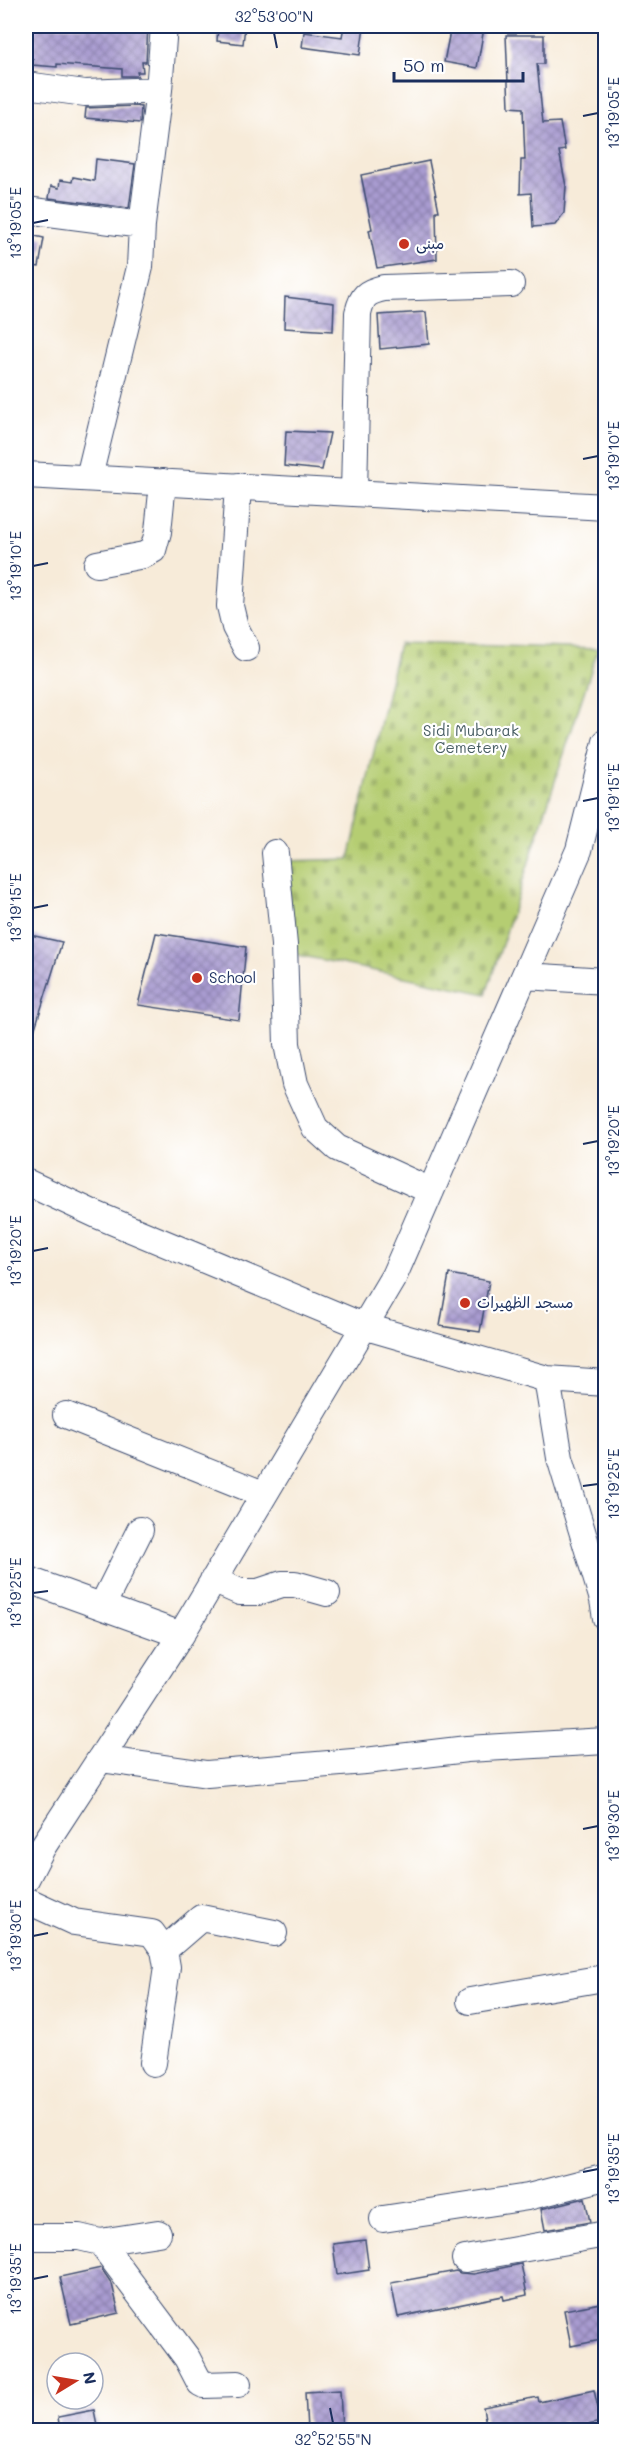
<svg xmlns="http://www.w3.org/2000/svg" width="631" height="2456" viewBox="0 0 631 2456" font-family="Mali,'Playpen Sans Arabic',sans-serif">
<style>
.cemetery{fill:url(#cemetery-stones);stroke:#687e68;stroke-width:1.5}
.building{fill:url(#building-cross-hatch)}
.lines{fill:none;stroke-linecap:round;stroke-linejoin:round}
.minor-casing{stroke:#3c4b70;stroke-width:28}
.minor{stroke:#fff;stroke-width:26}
.ticks{fill:none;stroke:#1b2f5e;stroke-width:2}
.poi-dot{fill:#c8321e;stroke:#fff;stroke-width:2}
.labels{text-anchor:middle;stroke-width:4.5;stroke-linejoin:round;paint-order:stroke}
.poi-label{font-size:15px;fill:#1b2f5e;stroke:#fff;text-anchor:start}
.park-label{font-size:15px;fill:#495e64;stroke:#fff}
.neatline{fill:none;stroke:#1b2f5e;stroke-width:2}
.ticks-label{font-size:15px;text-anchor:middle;fill:#1b2f5e}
</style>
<defs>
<pattern id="cemetery-stones" width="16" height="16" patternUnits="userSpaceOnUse" patternTransform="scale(1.5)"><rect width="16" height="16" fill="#b5cd72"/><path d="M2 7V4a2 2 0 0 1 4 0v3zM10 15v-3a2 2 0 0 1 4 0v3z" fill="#9bb065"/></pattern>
<pattern id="building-cross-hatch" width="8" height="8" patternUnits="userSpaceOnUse" patternTransform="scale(1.5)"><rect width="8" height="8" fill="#a99bd0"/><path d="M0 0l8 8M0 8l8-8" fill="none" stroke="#897fac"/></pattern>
</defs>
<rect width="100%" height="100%" fill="#fff"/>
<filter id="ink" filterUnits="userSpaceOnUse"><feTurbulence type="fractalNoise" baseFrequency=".0167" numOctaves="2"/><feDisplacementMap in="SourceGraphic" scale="12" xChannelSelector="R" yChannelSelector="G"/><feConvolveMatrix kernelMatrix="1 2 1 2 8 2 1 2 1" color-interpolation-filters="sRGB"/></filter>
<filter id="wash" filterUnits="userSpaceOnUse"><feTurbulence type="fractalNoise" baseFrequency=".008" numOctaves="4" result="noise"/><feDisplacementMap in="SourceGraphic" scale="24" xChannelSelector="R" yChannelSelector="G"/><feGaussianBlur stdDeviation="1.35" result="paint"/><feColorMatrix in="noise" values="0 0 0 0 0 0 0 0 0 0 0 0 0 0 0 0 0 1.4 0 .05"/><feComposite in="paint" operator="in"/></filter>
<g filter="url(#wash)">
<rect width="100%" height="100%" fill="#f7ebd9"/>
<path class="cemetery" d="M399,643l199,6 -112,345 -193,-40 -7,-93 63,-2z"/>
<g id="blocks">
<path class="building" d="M26,26h122l-2,36h-4l1,10h-6l1,4h-16v-7l-65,-5v3l-25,-2 1,-6h-7z
M218,26h27l-2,18 -26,-3z
M344,26h20l-4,29 -58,-8 2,-15 38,5z
M451,26l33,2 -7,40 -33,-6z
M506,35h38v29h-7l6,59 17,-1 5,28 -6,1 7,35 -2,27 -9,12 -22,2 -2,-34 -11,1 1,-34h4l-2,-52 -14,-1z
M135,106l6,1 -1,16 -55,-5 1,-10z
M96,159l39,5 -6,44 -80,-10 2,-12 8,2 1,-8 12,2 1,-5 21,4z
M429,161l10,50h-3l1,48 -60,9 -8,-38 3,-1 -11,-54z
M26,234l18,4 -5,29 -13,-2z
M285,297l49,6 -1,28 -49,-3z
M426,312l3,32 -49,5 -2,-34z
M286,431l44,2 -8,37 -38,-4z
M156,933l90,14 -7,73 -101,-15z
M26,934l36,8 -33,105h-3z
M449,1274l40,7 -9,51 -40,-6z
M585,2198l5,24 -45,8 -4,-21z
M365,2240l4,30 -32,5 -4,-31z
M521,2264l6,31 -23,5 -1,-4 -105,21 -7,-34 65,-12 4,2 14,1z
M101,2268l11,16 7,29 -48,11 -11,-47z
M606,2302v37l-35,7 -7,-36z
M340,2390l2,40h-35l-2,-38z
M594,2390l7,32 -35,8 -2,-8 -44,8h-33l-4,-23 55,-10 1,5z
M94,2410l4,20h-38l-2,-13z"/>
</g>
</g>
<g filter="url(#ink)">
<use href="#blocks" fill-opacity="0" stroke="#3c4b70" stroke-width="1.5"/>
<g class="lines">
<g class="minor-casing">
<path id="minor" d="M26,85l59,8 74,-3
M26,210l116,15
M26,475l580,32
M89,477l51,-210 2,-42 17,-135 5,-64
M238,486l-8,120 5,21 11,21
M354,493l4,-180c4,-17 8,-21 26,-25l127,-4
M97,564l47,-9 9,-5 5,-18 5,-50
M275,853l9,92 3,99 8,40 20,44 22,20 94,43
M525,976l81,5
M26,1182l71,33 266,111 184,53 59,4
M547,1379l13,79 43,142 3,18
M66,1415l197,79
M26,1579l155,56
M213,1580l27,12h18l24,-8h13l32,9
M102,1606l38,-76
M100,1759l107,15 158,-13 102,-12 139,-8
M26,1879l16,-31 139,-213 213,-359 185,-426 27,-108
M26,1900l48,22 78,11 12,17 3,17 -14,96
M164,1950l37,-32 73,15
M470,2001l128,-22 8,1
M383,2219l145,-22 78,-20
M26,2237h53l21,5 87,116 13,25 4,2 34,-1
M100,2242l58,-9
M465,2259l141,-25"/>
</g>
<use href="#minor" class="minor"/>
</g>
</g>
<path class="ticks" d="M274,33l3,15M583,116l15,-3M33,223l15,-3M583,459l15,-3M33,566l15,-3M583,801l15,-3M33,908l15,-3M583,1144l15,-3M33,1251l15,-3M583,1486l15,-2M33,1593l15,-2M583,1829l15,-3M33,1936l15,-3M583,2172l15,-3M33,2279l15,-3M330,2408l3,15"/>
<g class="poi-dot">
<circle cx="404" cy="244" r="6"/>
<circle cx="197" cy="978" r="6"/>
<circle cx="465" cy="1303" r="6"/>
</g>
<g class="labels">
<g class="poi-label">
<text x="416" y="249">مبنى</text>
<text x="209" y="983">School</text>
<text x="477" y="1308">مسجد الظهيرات</text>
</g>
<g class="park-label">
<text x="471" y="736">Sidi Mubarak<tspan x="471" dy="17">Cemetery</tspan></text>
</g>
</g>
<rect width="631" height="2456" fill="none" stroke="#fff" stroke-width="66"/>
<g transform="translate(75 2381) rotate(79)"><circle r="28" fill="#ffffff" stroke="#a4acbf" stroke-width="1.5"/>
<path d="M0-4.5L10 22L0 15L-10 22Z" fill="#c8321e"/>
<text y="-9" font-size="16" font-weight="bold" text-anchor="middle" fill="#1b2f5e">N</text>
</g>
<path d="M394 72v9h129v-9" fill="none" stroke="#1b2f5e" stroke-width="3"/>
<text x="403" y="72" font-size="18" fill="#1b2f5e" stroke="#ffffff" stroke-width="4.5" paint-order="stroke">50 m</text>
<rect x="33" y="33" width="565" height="2390" class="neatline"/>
<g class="ticks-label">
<text x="274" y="22">32°53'00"N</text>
<text transform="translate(614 113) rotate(-90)" y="5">13°19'05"E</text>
<text transform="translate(16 223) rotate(-90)" y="5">13°19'05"E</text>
<text transform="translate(614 456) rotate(-90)" y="5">13°19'10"E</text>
<text transform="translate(16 566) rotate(-90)" y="5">13°19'10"E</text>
<text transform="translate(614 798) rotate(-90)" y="5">13°19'15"E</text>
<text transform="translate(16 908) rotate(-90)" y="5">13°19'15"E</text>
<text transform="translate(614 1141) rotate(-90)" y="5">13°19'20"E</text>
<text transform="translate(16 1251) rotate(-90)" y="5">13°19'20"E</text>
<text transform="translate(614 1484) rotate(-90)" y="5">13°19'25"E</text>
<text transform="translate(16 1593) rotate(-90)" y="5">13°19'25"E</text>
<text transform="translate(614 1826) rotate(-90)" y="5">13°19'30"E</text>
<text transform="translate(16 1936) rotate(-90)" y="5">13°19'30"E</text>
<text transform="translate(614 2169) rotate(-90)" y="5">13°19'35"E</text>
<text transform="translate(16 2279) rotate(-90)" y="5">13°19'35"E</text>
<text x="333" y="2445">32°52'55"N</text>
</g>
</svg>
